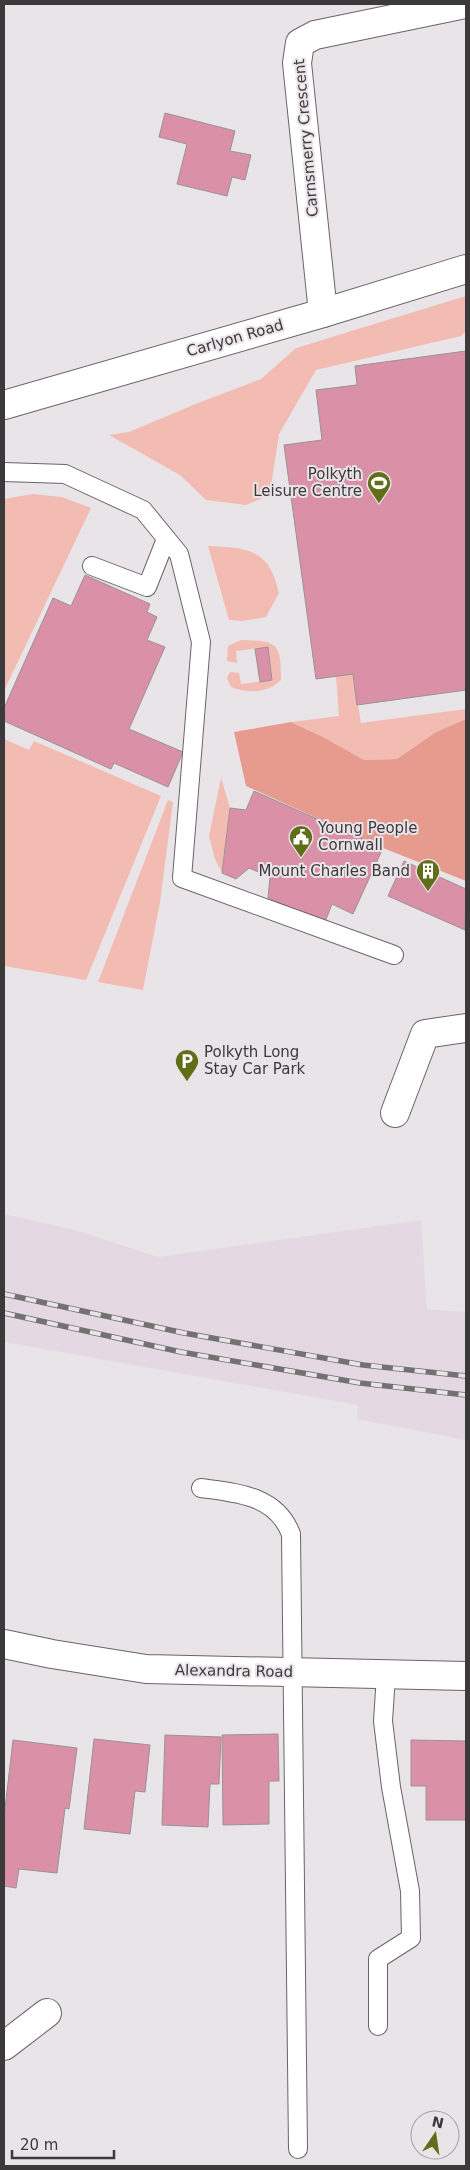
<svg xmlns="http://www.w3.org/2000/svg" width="470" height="2170" viewBox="0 0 470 2170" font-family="'DejaVu Sans',sans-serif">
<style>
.built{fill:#e4d9e3}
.green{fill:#f3bcb3}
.forest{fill:#e79b8f}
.building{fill:#da91a8;stroke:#999294}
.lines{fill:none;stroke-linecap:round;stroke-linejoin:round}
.lane-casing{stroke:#696468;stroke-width:20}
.street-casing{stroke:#696468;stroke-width:30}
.secondary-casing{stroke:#696468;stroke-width:30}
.lane{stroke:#fff;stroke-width:18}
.street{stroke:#fff;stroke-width:28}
.secondary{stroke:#fff;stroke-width:28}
.rail-casing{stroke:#747173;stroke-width:5.5}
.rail{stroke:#e9e4e8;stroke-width:4;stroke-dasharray:11;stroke-linecap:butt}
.labels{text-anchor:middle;stroke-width:4;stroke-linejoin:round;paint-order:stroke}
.street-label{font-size:15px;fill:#3c393b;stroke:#e9e4e8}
.poi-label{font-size:15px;fill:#3c393b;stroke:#e9e4e8;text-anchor:end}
</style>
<rect width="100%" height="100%" fill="#e9e4e8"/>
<path class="built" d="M4,1214l71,16 83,27 263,-37 6,89 39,3v128l-109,-21 1,-14 -354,-63z"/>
<path class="green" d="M466,296v35l-5,5 -145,34 -37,64 -8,52 -10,13 -15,6 -40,-5 -26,-25 -71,-40 20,-3 69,-29 63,-24 35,-31z
M33,494l29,3 29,11 -87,183v-192z
M208,546c41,2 61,3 71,47l-13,24 -24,4 -13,-1z
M241,640c37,1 40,3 40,40 -13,13 -33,14 -50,7l-4,-9 3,-6 9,1 2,11 31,-4 -4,-33 -32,4 1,12 -10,-2 1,-15z
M353,674l8,49 105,-14v10l-30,13 -39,27 -33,1 -41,-23 -32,-15 48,-6 -3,-40z
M4,739l25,11 5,-9 127,55 -75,184 -82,-14z
M221,778l9,30 -8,65 -7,-14 -6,-23z
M168,800l5,2 -13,100 -17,88 -45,-8z"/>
<path class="forest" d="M466,719v162l-83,-33 -137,-62 -12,-54 57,-10 32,15 41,23 33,-1 39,-27z"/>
<path class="building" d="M165,113l70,18 -5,20 21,4 -6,25 -13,-3 -5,19 -50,-12 10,-40 -28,-7z
M466,351v339l-109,15 -4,-31 -37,5 -32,-234 38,-5 -6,-50 41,-5 -2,-19z
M85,575l65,29 -3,8 10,5 -10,23 18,7 -36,82 54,23 -15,35 -54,-24 -3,6 -107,-48v-13l49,-110 18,8z
M268,647l4,33 -12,2 -5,-33z
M254,791l129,57 -30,66 -21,-10 -7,18 -57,-24 2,-21 -21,-9 -13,11 -14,-6 8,-65 16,2z
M404,861l62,28 -1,41 -77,-34z
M278,1734l1,47h-10v43l-46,1 -1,-90z
M165,1735l56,2 -2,47h-9l-2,43 -46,-2z
M94,1739l56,6 -5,47 -10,-1 -5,43 -46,-5z
M13,1740l64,8 -8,61 -4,-1 -8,65 -38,-4 -3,19 -12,-2v-69z
M411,1740l55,1v79h-40v-34h-15z"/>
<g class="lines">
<g class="lane-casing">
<path id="lane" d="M4,472l61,2 78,36 36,44 22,88 -19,236 212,77
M92,566l55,21 19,-48
M201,1488c36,5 75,7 90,46l7,615
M378,2026v-67l33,-21 -1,-47 -19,-104 -8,-66 3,-46"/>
</g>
<g class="street-casing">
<path id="street" d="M323,313l-26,-250 3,-20 15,-8 150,-31
M395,1113l30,-79 41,-6
M4,2046l43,-33"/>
</g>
<g class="secondary-casing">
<path id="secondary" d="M4,405l319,-92 143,-44
M4,1644l48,10 94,15 320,7"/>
</g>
<use href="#lane" class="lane"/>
<use href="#street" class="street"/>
<use href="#secondary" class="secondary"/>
<g class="rail-casing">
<path id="rail" d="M4,1294l180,39 179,32 103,11
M4,1313l177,39 179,31 106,12"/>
</g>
<use href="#rail" class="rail"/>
</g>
<defs>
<g id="stadium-pin" transform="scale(1.25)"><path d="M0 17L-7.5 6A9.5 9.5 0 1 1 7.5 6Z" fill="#606e19" stroke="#e9e4e8"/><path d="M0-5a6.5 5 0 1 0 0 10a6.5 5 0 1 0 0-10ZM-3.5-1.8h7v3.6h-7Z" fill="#fff"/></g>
<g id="civic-pin" transform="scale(1.25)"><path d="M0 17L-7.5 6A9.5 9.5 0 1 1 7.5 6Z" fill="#606e19" stroke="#e9e4e8"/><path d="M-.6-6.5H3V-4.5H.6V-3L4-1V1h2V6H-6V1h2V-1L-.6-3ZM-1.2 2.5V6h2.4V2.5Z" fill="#fff"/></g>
<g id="building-pin" transform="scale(1.25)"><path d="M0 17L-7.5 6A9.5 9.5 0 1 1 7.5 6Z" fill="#606e19" stroke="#e9e4e8"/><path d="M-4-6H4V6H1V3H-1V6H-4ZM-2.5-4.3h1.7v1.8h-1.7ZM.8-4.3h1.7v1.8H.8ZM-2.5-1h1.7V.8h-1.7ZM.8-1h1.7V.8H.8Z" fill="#fff"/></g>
<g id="parking-pin" transform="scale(1.25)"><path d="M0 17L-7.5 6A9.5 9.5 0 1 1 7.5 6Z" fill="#606e19" stroke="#e9e4e8"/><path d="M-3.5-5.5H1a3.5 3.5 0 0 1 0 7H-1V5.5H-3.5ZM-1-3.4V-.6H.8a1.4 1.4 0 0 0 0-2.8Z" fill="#fff"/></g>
</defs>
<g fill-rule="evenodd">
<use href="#stadium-pin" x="379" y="483"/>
<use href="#civic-pin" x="301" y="837"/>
<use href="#building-pin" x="428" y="871"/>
<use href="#parking-pin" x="187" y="1061"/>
</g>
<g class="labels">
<g class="street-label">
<text transform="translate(306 138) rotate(-95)" y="5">Carnsmerry Crescent</text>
<text transform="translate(235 338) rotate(-16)" y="5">Carlyon Road</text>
<text transform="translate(234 1671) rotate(1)" y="5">Alexandra Road</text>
</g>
<g class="poi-label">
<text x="362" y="479">Polkyth<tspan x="362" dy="17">Leisure Centre</tspan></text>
<text x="318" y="833" text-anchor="start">Young People<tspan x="318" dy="17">Cornwall</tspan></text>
<text x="410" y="876">Mount Charles Band</text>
<text x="204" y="1057" text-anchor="start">Polkyth Long<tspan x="204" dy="17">Stay Car Park</tspan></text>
</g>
</g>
<rect width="470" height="2170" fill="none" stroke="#3c393b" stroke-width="10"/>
<g transform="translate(435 2135) rotate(13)"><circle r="24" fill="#e9e4e8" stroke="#a4a0a3"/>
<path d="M0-4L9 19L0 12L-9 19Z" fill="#606e19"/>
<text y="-8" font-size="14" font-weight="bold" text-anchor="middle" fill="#3c393b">N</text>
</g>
<path d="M12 2150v8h102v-8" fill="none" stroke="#3c393b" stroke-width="2.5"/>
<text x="20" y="2150" font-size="15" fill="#3c393b" stroke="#e9e4e8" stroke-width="4" paint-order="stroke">20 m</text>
</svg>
